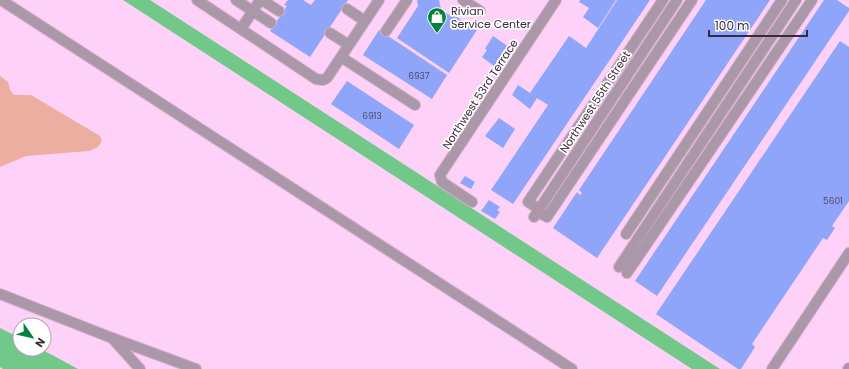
<svg xmlns="http://www.w3.org/2000/svg" width="849" height="369" viewBox="0 0 849 369" font-family="Poppins,sans-serif">
<style>
.green{fill:#edaea2}
.water{fill:#71c888}
.building{fill:#8ea5f9}
.lines{fill:none;stroke-linecap:round;stroke-linejoin:round}
.minor-casing{stroke:#d7b0d2;stroke-width:12}
.minor{stroke:#aa97a7;stroke-width:10}
.labels{text-anchor:middle;stroke-width:3.5;stroke-linejoin:round;paint-order:stroke}
.number-label{font-size:9px;fill:#504969}
.poi-label{font-size:11px;fill:#3b2a39;stroke:#fff;text-anchor:start}
.street-label{font-size:11px;fill:#3b2a39;stroke:#fff}
</style>
<rect width="100%" height="100%" fill="#fed1f8"/>
<path class="green" d="M0,76l8,6 2,8 4,5h17l69,41 2,5 -4,6 -9,4 -63,5 -26,11z"/>
<path class="water" d="M123,0h27l570,369h-28z
M0,328l20,10v11h21l37,20h-75l-3,-2z"/>
<path class="building" d="M288,0h15l8,5 4,-5h33l-38,57 -40,-26 17,-25 -3,-1z
M417,0h22l3,14 4,-1 5,3 1,-2 25,16 -28,43 -52,-35 21,-32z
M580,0h36l-18,28 -15,-11 6,-9 -10,-6z
M617,0h33l-137,204 -22,-14 57,-85 -11,-7 -7,11 -18,-14 6,-10 12,8 39,-57 17,12z
M706,0h64l-173,258 -44,-30 24,-36 3,3 2,-2 -3,-3z
M824,0h13l12,8v3l-192,285 -22,-15z
M379,30l68,45 -15,24 -69,-44z
M493,36l19,13 -14,20 -16,-12 5,-7 -2,-1z
M840,41l9,6v154l-17,25 3,2 -8,12 -4,-2 -71,106 3,3 -14,22h-3l-82,-55z
M347,81l67,44 -15,24 -68,-45z
M499,118l16,11 -12,19 -18,-12z
M465,176l10,6 -4,7 -11,-6z
M489,200l11,7 -3,3 3,2 -5,7 -14,-8z"/>
<g class="lines">
<g class="minor-casing">
<path id="minor" d="M1,0l571,369
M197,0l119,79 7,1 4,-2 52,-78
M236,0l35,23
M262,0l17,11
M463,0l17,11
M347,9l18,12
M241,29l19,-29
M386,31l21,-31
M330,33l19,12
M341,57l74,48
M472,202l-30,-20 -2,-7 116,-175
M539,209l-11,-7 135,-202
M537,212l10,5 145,-217
M534,217l143,-217
M626,234l156,-234
M619,267l177,-267
M627,273l185,-273
M0,294l112,44
M140,369l-28,-31 84,31
M772,369l77,-116
M848,369l1,-1"/>
</g>
<use href="#minor" class="minor"/>
</g>
<defs>
<g id="shop-pin" transform="scale(1)"><path d="M0 17L-7.5 6A9.5 9.5 0 1 1 7.5 6Z" fill="#00833e" stroke="#fff"/><path d="M-5-2.5h2.3a2.7 3.5 0 0 1 5.4 0H5L5.5 6h-11ZM-1.5-2.5h3a1.5 2.3 0 0 0-3 0Z" fill="#fff"/></g>
</defs>
<g fill-rule="evenodd">
<use href="#shop-pin" x="437" y="17"/>
</g>
<g class="labels">
<g class="number-label">
<text x="419" y="79">6937</text>
<text x="372" y="119">6913</text>
<text x="833" y="204">5601</text>
</g>
<g class="poi-label">
<text x="451" y="15">Rivian<tspan x="451" dy="13">Service Center</tspan></text>
</g>
<g class="street-label">
<text transform="translate(480 94) rotate(-57)" y="4">Northwest 53rd Terrace</text>
<text transform="translate(595 102) rotate(-57)" y="4">Northwest 55th Street</text>
</g>
</g>
<g transform="translate(32 337) rotate(124)"><circle r="19" fill="#ffffff" stroke="#b1aab0"/>
<path d="M0-3L7 15L0 10L-7 15Z" fill="#00833e"/>
<text y="-6" font-size="11" font-weight="bold" text-anchor="middle" fill="#3b2a39">N</text>
</g>
<path d="M709 30v6h98v-6" fill="none" stroke="#3b2a39" stroke-width="2"/>
<text x="715" y="30" font-size="12" fill="#3b2a39" stroke="#ffffff" stroke-width="3" paint-order="stroke">100 m</text>
</svg>
